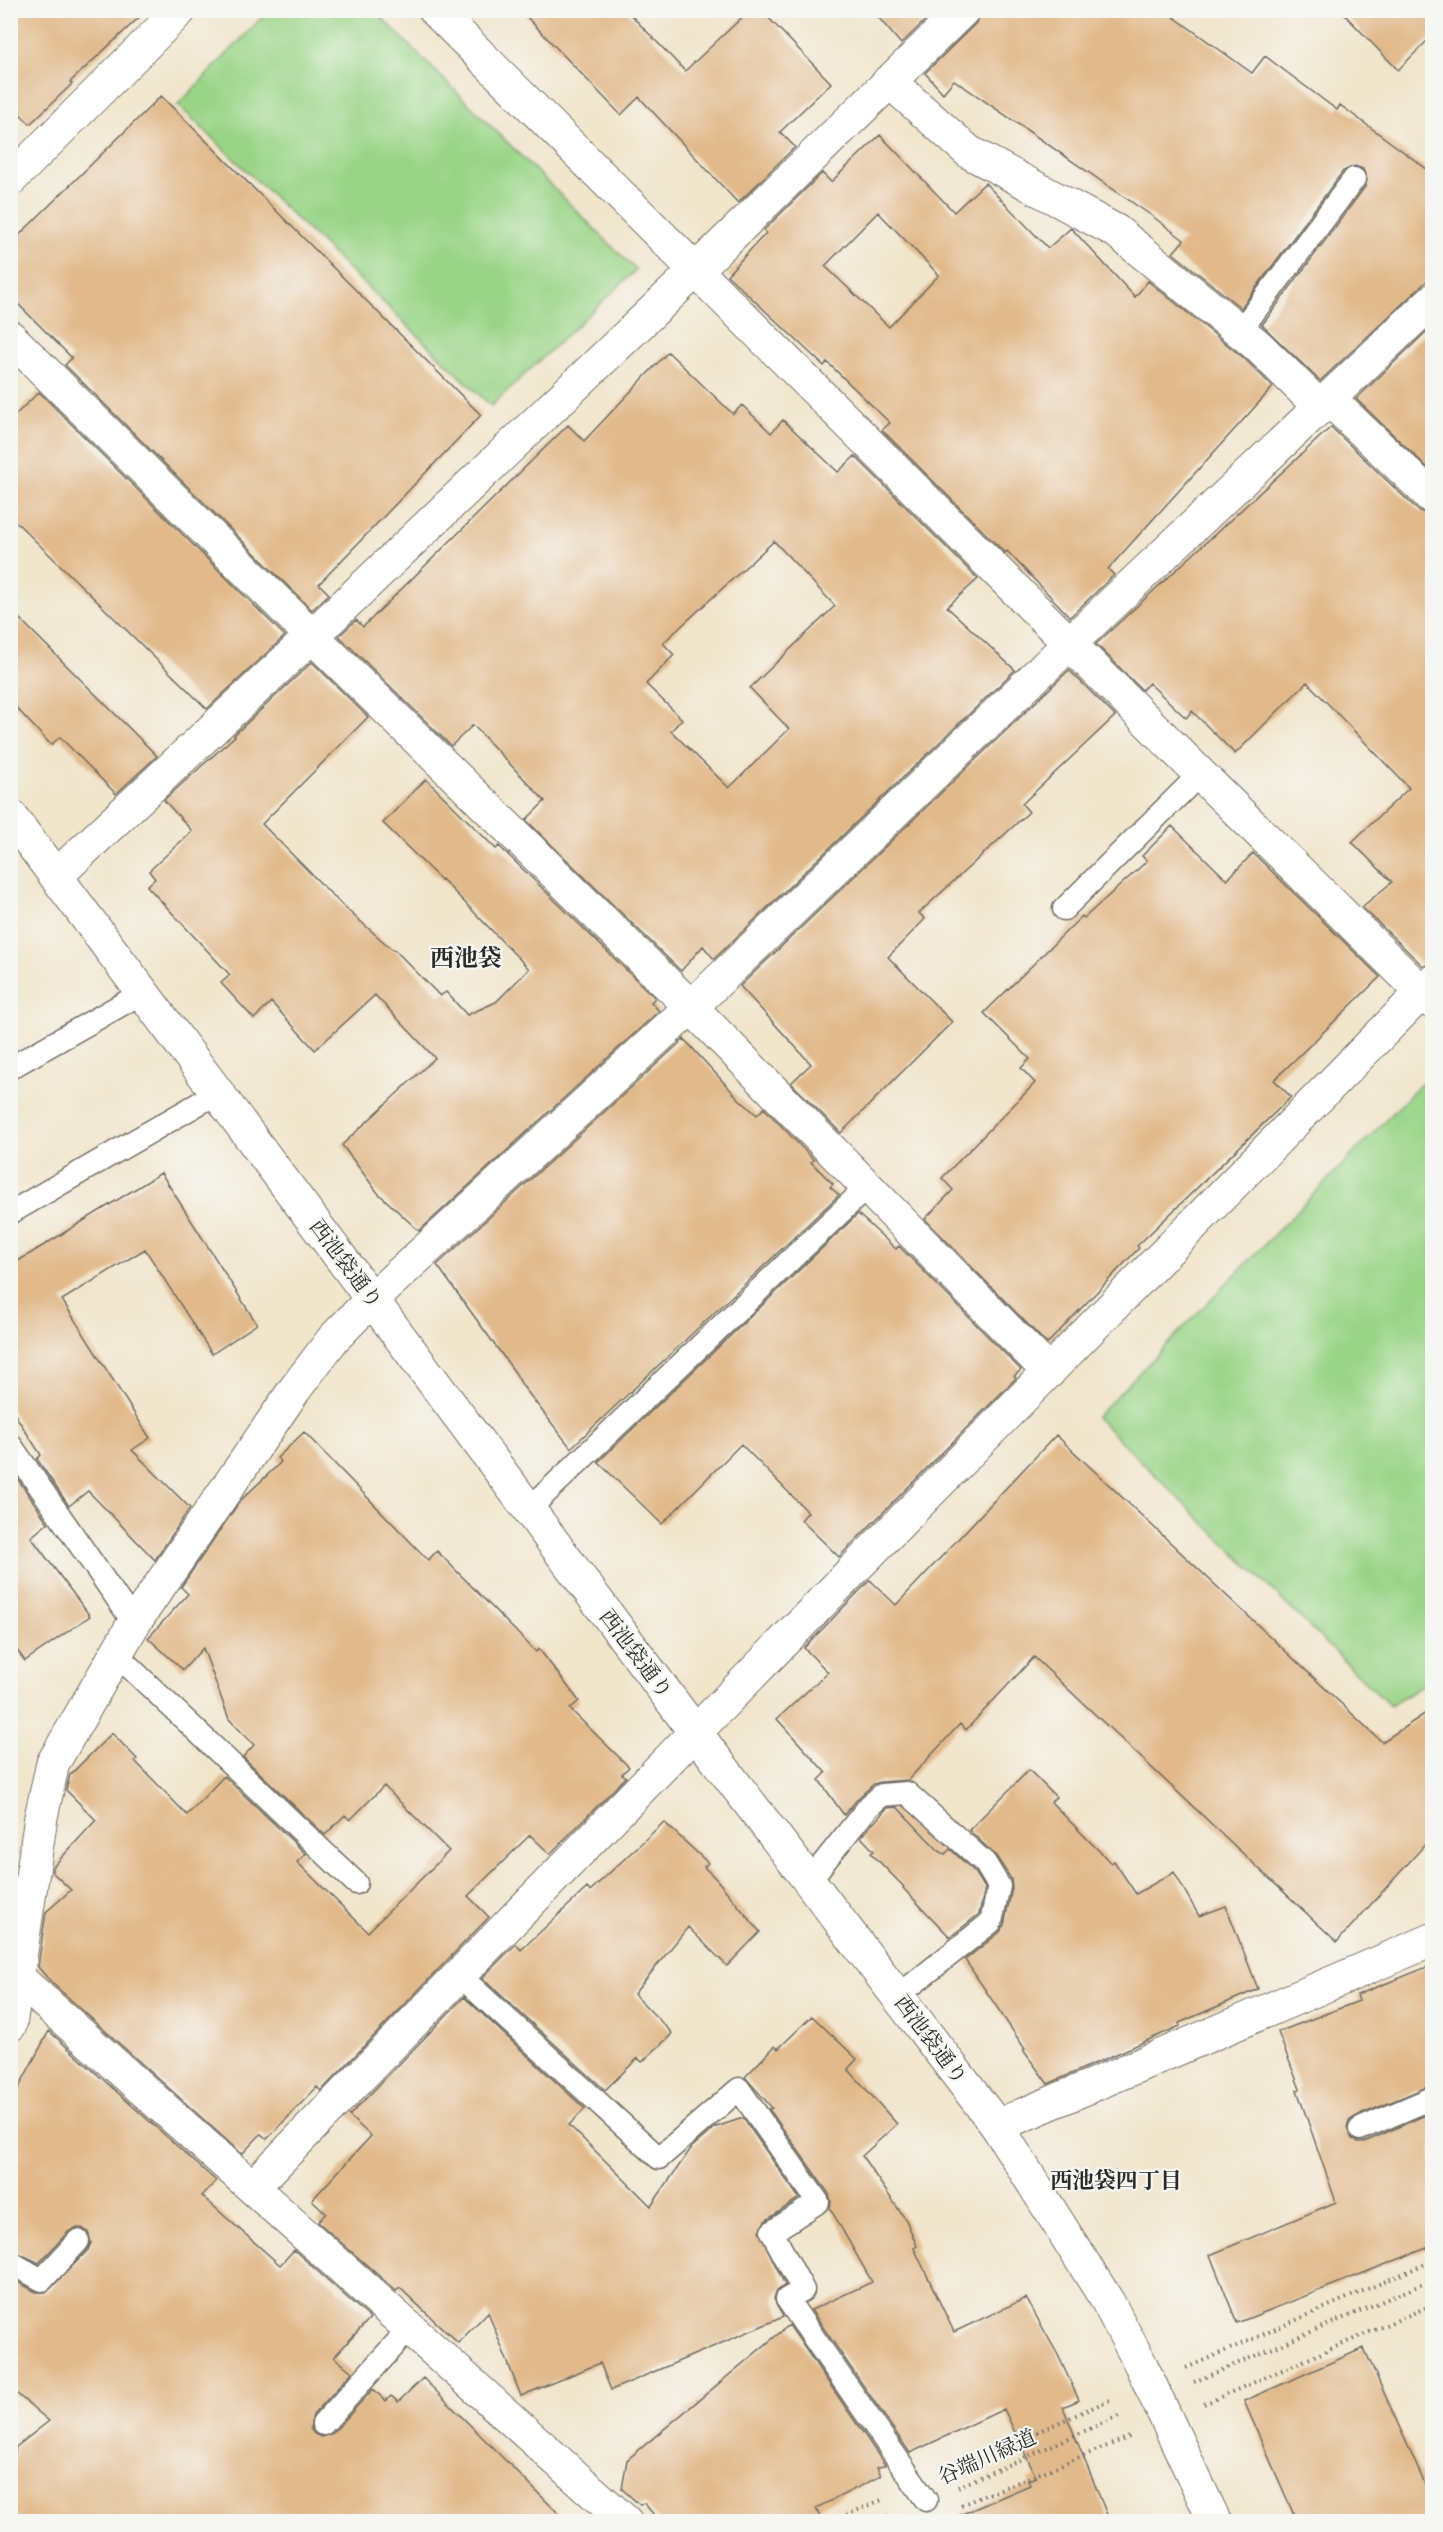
<svg xmlns="http://www.w3.org/2000/svg" width="1443" height="2532" viewBox="0 0 1443 2532" font-family="'Sorts Mill Goudy','Noto Serif JP',serif">
<style>
.green{fill:#9ad487;stroke:#628059;stroke-width:1.5}
.building{fill:#e1ba8c;fill-rule:evenodd}
.lines{fill:none;stroke-linecap:round;stroke-linejoin:round}
.lane-casing{stroke:#706c63;stroke-width:25}
.street-casing{stroke:#706c63;stroke-width:35}
.secondary-casing{stroke:#706c63;stroke-width:35}
.path{stroke:#706c63;stroke-width:4;stroke-dasharray:1.5 4.5;stroke-linecap:butt}
.lane{stroke:#fff;stroke-width:22}
.street{stroke:#fff;stroke-width:33}
.secondary{stroke:#fff;stroke-width:33}
.labels{text-anchor:middle;stroke-width:4.5;stroke-linejoin:round;paint-order:stroke}
.street-label{font-size:21px;fill:#2b2b2b;stroke:#f6f6f2}
.neighbourhood-label{font-size:22px;font-weight:bold;fill:#2b2b2b;stroke:#f6f6f2}
.quarter-label{font-size:24px;font-weight:bold;fill:#2b2b2b;stroke:#f6f6f2}
</style>
<rect width="100%" height="100%" fill="#f6f6f2"/>
<filter id="ink" filterUnits="userSpaceOnUse"><feTurbulence type="fractalNoise" baseFrequency=".0167" numOctaves="2"/><feDisplacementMap in="SourceGraphic" scale="12" xChannelSelector="R" yChannelSelector="G"/><feConvolveMatrix kernelMatrix="1 2 1 2 8 2 1 2 1" color-interpolation-filters="sRGB"/></filter>
<filter id="wash" filterUnits="userSpaceOnUse"><feTurbulence type="fractalNoise" baseFrequency=".008" numOctaves="4" result="noise"/><feDisplacementMap in="SourceGraphic" scale="24" xChannelSelector="R" yChannelSelector="G"/><feGaussianBlur stdDeviation="1.35" result="paint"/><feColorMatrix in="noise" values="0 0 0 0 0 0 0 0 0 0 0 0 0 0 0 0 0 1.4 0 .05"/><feComposite in="paint" operator="in"/></filter>
<g filter="url(#wash)">
<rect width="100%" height="100%" fill="#f1e5cc"/>
<path class="green" d="M268,11h107l261,259 -145,136 -313,-301z
M1425,1080l7,8v591l-42,27 -294,-289z"/>
<g id="blocks">
<path class="building" d="M10,10h137l-77,72 2,2 -42,40 -20,-20z
M520,10h106l59,61 65,-61h11l70,73 -51,49 15,15 -57,56 -99,-106 -18,18z
M872,10h64l-35,34z
M981,10h183l88,63 13,-17 72,54 3,-5 92,68v103l-112,105 -58,-56 103,-138 2,-7 -4,-11 -8,-3 -12,5 -102,137 -68,-55 11,-13 -32,-24 -198,-136 -11,13 -18,-20 51,-50z
M1340,10h92v26l-34,34z
M161,96l320,319 -162,169 10,10 -17,16 -247,-245 7,-7 -62,-62v-52z
M880,135l74,77 31,-29 63,65 23,-20 64,69 13,-16 97,78 28,28 -165,182 6,6 -44,42 -63,-66 -2,2 -123,-123 8,-7 -63,-61 -3,4 -97,-91 39,-42 -2,-3 58,-57 9,9zM878,212l61,63 -50,52 -64,-61z
M1427,331l5,5v136l-76,-73z
M668,352l65,62 9,-9 29,28 12,-13 55,52 17,-16 123,123 -31,28 68,63 -301,289 -11,-13 -22,25 -155,-151 19,-19 -72,-76 -22,21 -112,-110 17,-16 7,7 205,-202 16,16zM774,541l61,65 -85,82 39,41 -60,59 -58,-57 11,-12 -36,-35 28,-29 -11,-12z
M39,392l246,244 -78,73 -197,-193v-96z
M1331,427l88,84 13,4v449l-9,2 -61,-59 30,-25 -40,-40 57,-54 -102,-106 -72,72 -43,-43 -6,7 -37,-35 -7,7 -46,-46z
M10,609l147,147 -41,38 -56,-57 -9,8 -41,-44z
M312,662l56,55 -106,107 81,82 50,44 1,-1 46,47 6,-4 21,23 29,-13 33,-33 -87,-90 -1,1 -58,-57 43,-44 70,70 3,-3 156,152 -4,4 8,9 -240,220 -41,-38 -36,-48 93,-87 -60,-63 -60,55 -44,-48 -17,17 -33,-36 9,-8 -83,-89 8,-7 -6,-8 43,-40 -28,-31 71,-64 -1,-1z
M1069,670l46,46 -93,88 7,8 -110,101 6,6 -37,38 64,65 -111,111 -50,-50 20,-19 -71,-78z
M1172,826l55,54 26,-27 127,124 -106,103 17,17 -154,149 2,2 -92,96 -122,-125 28,-29 -11,-12 93,-95 -14,-15 9,-9 -46,-46 98,-97 2,2 63,-57 -5,-5z
M684,1039l54,59 19,17 7,-7 50,52 -3,2 22,22 -3,3 9,8 -268,253 -49,-63 -6,-11 -79,-109z
M161,1173l96,151 -45,30 -67,-105 -83,51 88,138 -18,12 58,58 -35,52 -67,-69 -19,15 -32,-47 4,-4 -31,-48v-141z
M858,1214l38,35 3,-3 122,124 -7,6 2,2 -177,179 -38,-37 7,-8 -67,-68 -79,80 -64,-62z
M304,1432l124,128 9,-9 99,101 3,-3 40,52 -9,8 59,58 -7,7 4,3 -76,77 -20,-19 -62,61 21,21 -168,174 -4,-4 -50,52 -6,-5 -19,20 -190,-171 -14,-16 8,-55 25,-22 -19,-18v-4l44,-48 -30,-30 4,-15 42,-42 25,26 -2,2 52,54 37,-39 82,78 -9,8 71,70 81,-81 -65,-65 -34,34 -5,-5 -20,20 -82,-78 11,-12 -25,-26 -26,-71 -20,22 -35,-32 40,-44 -7,-7 59,-86 41,-39 -4,-4z
M1056,1435l326,307 50,-33v128l-95,105 -303,-285 -68,73 -6,-6 -52,56 -27,2 -7,2 -15,13 -15,18 -25,-35 7,-7 -49,-54 51,-47 -24,-24 66,-68 26,25z
M15,1475l33,48 -17,14 59,79 -65,45 -15,-20v-162z
M1029,1770l27,27 -5,5 60,61 3,-2 22,33 38,-22 25,44 27,-10 32,83 -79,34 1,3 -132,58 -25,-34 2,-1 -60,-89 35,-28 4,-7 8,-36 -1,-10 -15,-23 -27,-26z
M897,1807l42,44 6,3 5,-5 25,23 10,16 -6,26 -29,23 -47,-49 1,-1 -33,-34 3,-2 -13,-14 26,-29z
M664,1822l44,41 -4,4 13,13 43,52 -33,34 -39,-39 -54,67 38,39 -2,3 -28,26 -4,-4 -33,32 -123,-112 34,-34 5,6 66,-62 3,3z
M1432,1965v120l-77,32 -6,4 -2,7 5,11 6,3h7l67,-30v134l-195,77 -27,-68 126,-53 -39,-112 3,-1 -22,-57 81,-31 -2,-6z
M464,1997l121,112 -16,16 82,81 41,-59 24,-20 27,-9 56,80 -34,23 -6,10 26,54 -9,7 -2,7 9,18 -172,73 -11,-27 -79,33 -33,-84 -30,31 -58,-55 -4,3 -78,-69 8,-9 -14,-13 59,-64 -22,-20z
M812,2016l45,43 -9,10 49,55 -35,32 44,64 11,26 -3,2 40,84 72,-34 32,57 21,45 -16,7 47,115h-166l86,-37 -2,-5 8,-3 -32,-68 -94,44 -99,-143 61,-28 -42,-74 1,-6 -2,-8 -60,-85 3,-1 -27,-31 30,-31 3,3z
M49,2031l167,150 -14,15 78,69 14,-15 76,68 -36,39 18,15 -39,43 -3,13 4,6 7,3 12,-4 40,-44 13,12 5,-5 7,6 25,-24 144,144h-557v-46l6,-29 33,-26 -39,-33v-110l26,14h11l41,-42 3,-7 -3,-11 -6,-4h-7l-7,4 -29,31 -29,-14v-145z
M789,2325l96,140 -8,3 4,8 -65,32 6,14h-162l-16,-19 -4,2 -18,-16 5,-29z
M1364,2348l68,152v22h-135l-53,-121z"/>
</g>
</g>
<g filter="url(#ink)">
<use href="#blocks" fill-opacity="0" stroke="#706c63" stroke-width="1.5"/>
<g class="lines">
<g class="lane-casing">
<path id="lane" d="M1240,331l114,-152
M1064,909l136,-135
M10,1068l132,-75
M10,1213l207,-120
M10,1444l124,179
M528,1510l339,-323
M116,1654l240,229
M809,1881l60,-75 13,-11 25,-2 78,70 14,23 -8,36 -93,74
M459,1975l200,183 80,-69 79,113 -46,30 31,58 -16,9 139,201
M1360,2129l72,-31
M10,2262l32,18 36,-39
M323,2424l87,-96"/>
</g>
<g class="street-casing">
<path id="street" d="M435,10l765,764 232,228
M889,81l80,71 147,79 141,114 64,63
M10,180l170,-170
M10,337l302,299 379,371 358,365
M1329,399l103,98
M56,876l256,-240 383,-365 268,-261
M18,1978l608,544
M10,2025l31,-208 12,-54 81,-140 161,-234 38,-50 39,-40 319,-292 379,-364 362,-342
M997,2126l435,-186
M253,2187l607,-624 572,-581"/>
</g>
<g class="secondary-casing">
<path id="secondary" d="M10,815l685,917 302,394 111,176 33,63 74,157"/>
</g>
<path class="path" d="M1186,2368l246,-107
M1194,2382l238,-102
M1204,2404l228,-99
M949,2471l163,-72
M958,2487l163,-72
M961,2505l171,-69
M830,2522l54,-23
M877,2522l16,-7"/>
<use href="#lane" class="lane"/>
<use href="#street" class="street"/>
<use href="#secondary" class="secondary"/>
</g>
</g>
<g class="labels">
<g class="street-label">
<text transform="translate(346 1264) rotate(53)" y="7">西池袋通り</text>
<text transform="translate(636 1654) rotate(53)" y="7">西池袋通り</text>
<text transform="translate(931 2040) rotate(53)" y="7">西池袋通り</text>
<text transform="translate(987 2457) rotate(-24)" y="7">谷端川緑道</text>
</g>
<g class="neighbourhood-label">
<text x="1116" y="2188">西池袋四丁目</text>
</g>
<g class="quarter-label">
<text x="466" y="966">西池袋</text>
</g>
</g>
<rect width="1443" height="2532" fill="none" stroke="#f6f6f2" stroke-width="36"/>
</svg>
